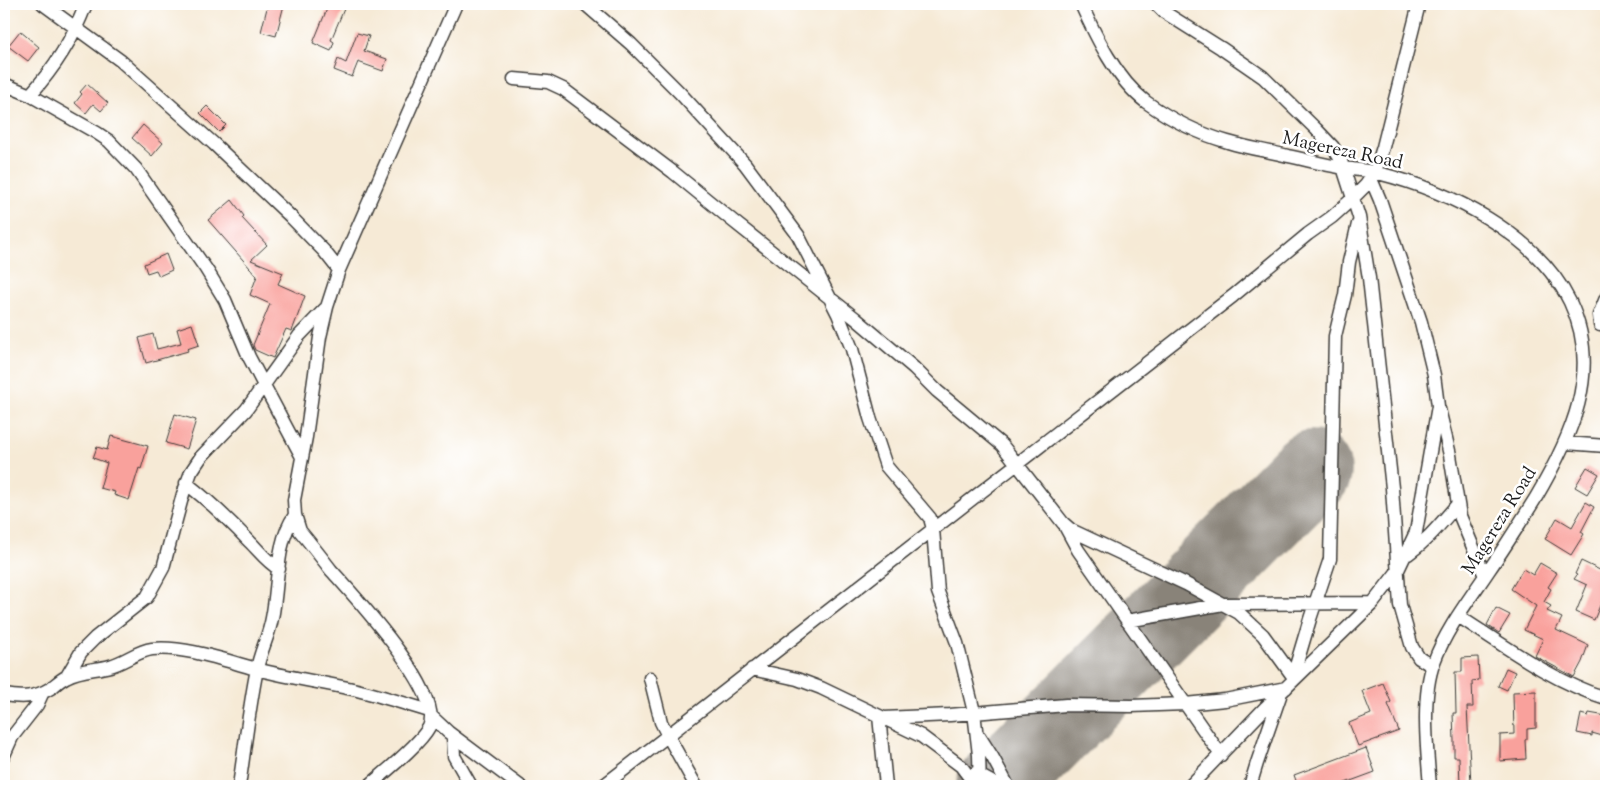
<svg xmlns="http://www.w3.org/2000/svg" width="1610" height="790" viewBox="0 0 1610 790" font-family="'Sorts Mill Goudy',serif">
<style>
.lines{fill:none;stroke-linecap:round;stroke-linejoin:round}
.runway{stroke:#898379;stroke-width:82}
.building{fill:#f9a19c}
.minor-casing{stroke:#3d3b38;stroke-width:15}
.minor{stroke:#fff;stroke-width:12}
.labels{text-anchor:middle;stroke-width:5;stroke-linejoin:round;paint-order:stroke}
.street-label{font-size:19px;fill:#1c1c1c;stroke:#fff}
</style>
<rect width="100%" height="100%" fill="#fff"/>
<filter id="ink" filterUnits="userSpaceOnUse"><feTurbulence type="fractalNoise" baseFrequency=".02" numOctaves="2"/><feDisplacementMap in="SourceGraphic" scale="10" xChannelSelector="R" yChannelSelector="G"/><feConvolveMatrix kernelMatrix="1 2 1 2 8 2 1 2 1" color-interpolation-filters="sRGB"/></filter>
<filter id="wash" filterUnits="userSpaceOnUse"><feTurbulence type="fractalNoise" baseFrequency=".0096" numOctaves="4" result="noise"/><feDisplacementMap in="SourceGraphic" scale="20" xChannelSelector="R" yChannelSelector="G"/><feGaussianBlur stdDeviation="1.12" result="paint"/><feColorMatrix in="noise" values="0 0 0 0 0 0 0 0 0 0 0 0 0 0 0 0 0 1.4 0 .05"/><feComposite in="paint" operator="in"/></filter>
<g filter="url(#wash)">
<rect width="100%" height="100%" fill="#f6ead6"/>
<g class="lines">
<path class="runway" d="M997,786l314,-315"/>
</g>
<g id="blocks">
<path class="building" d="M268,4l16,1 -8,31 -15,-4z
M329,4h10l-1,3 6,2 -13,31 3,2 -3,9 -18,-8z
M20,31l19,16 -11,14 -20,-15z
M357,33l12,3 -5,15 23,8 -4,12 -25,-9 -6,15 -18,-7 4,-11 8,4z
M87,84l21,19 -7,8 -8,-7 -7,9 -11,-10 7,-9 -2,-2z
M207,106l19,19 -7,7 -19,-19z
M143,125l20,18 -11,13 -20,-18z
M232,200l12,16 -2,2 25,27 -16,15 32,13 -5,11 27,12 -13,35 -6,-2 -13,29 -18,-8 -2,-5 17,-41 -20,-9 7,-19 -49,-56z
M166,254l6,16 -13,6 -3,-6 -9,3 -3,-9z
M192,324l7,21 -12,4 1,2 -42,12 -7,-25 14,-4 4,15 24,-6 -4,-14z
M175,414l21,6 -9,29 -21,-6z
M111,436l37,10 -7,23 -2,-1 -10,32 -15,-5 1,-3 -15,-4 7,-25 -14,-5 4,-11 10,3z
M1587,467l12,7 -12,20 -12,-7z
M1586,502l8,5 -13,25 3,2 -13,21 -26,-16 12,-21 15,9z
M1581,561l23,11 -1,2 3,2v15l-12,29 -18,-8 11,-27 -13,-6 3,-4 -2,-1z
M1540,563l17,10 -9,14 3,2 -7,13 7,4 -4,5 15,7 -6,12 32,15 -6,17 -8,15 -39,-21 8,-17 -19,-9 12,-24 -25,-17 12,-20 10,6z
M1496,608l14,7 -11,18 -12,-8z
M1478,657l1,23 -7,1 1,26h-6l4,77 -11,1 -1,-28h-5v-16l-1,-28h3l-1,-41h7v-14z
M1506,668l9,4 -8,18 -9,-4z
M1383,683l8,19 -3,2 11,27 -41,15 -9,-23 22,-9 -9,-23z
M1536,691v37l-9,1v10l-2,1 1,19 -26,2v-26l14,-1 -1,-42z
M1589,713l17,3v21l-14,-4v3l-15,-3 4,-19 7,2z
M1366,748l9,24 -38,14h-39l-4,-11z"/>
</g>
</g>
<g filter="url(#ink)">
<use href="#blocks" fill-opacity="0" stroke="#3d3b38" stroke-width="1"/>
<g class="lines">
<g class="minor-casing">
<path id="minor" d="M43,4l78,57 93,83 76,72 34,35 15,19
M585,4l46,40 49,49 65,71 53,71 40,79 14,35 18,69 16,48 44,52 3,11 5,63 19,51 17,69 5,43 1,31
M1081,4c15,33 35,75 65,98 24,17 54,32 82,40 19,6 40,9 60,14 19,4 37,9 56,12 11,2 23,2 34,5 71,18 158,60 192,129 33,69 1,136 -35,197 -15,24 -30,48 -46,71 -20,30 -43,59 -55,92 -13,34 -7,88 -4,124
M1156,4l8,8 57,36 42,29 53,52 17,18 7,11 19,59 10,61 23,210 8,117 12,42 7,11 13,8
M514,79l34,3 15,7 110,83 60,49 122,97 59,50 23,23 65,54 61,78 8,7 115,54 53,29 24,22 32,44
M4,84l26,11 67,38 12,8 27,28 70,100 19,31 24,57 53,100
M30,95c26,-29 42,-55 56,-91
M1600,325l-1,-10 7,-17
M1439,409l11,46 10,61 25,60
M1566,443l40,3
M186,483c23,18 44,38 64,59 10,10 17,20 29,27
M1066,528l12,22 143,205
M1408,554c20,-14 33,-31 49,-49
M1458,616c45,29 97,67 148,82
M1127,621l96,-17 150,-1
M752,669l45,10 24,9 100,48 40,30 15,20
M67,676l14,-24 14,-14 52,-41 16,-29 20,-74 8,-22 10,-15 45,-47 53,-74 26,-27
M1293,676l17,-57 20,-60 5,-223 10,-41 4,-33 9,-38
M650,678l11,44 7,14 28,50
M4,695c18,3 31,3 47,-7 5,-4 9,-8 15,-11 14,-8 30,-7 44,-11 15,-4 27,-15 42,-17 31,-4 78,13 108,21 32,8 65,13 97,20 24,6 49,14 73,21
M879,716l7,70
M432,717l16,15 72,54
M884,718l66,-3 116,-10 65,1 54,-2 40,-4 61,-12
M453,736l1,20 17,30
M979,736l14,22 15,28
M4,755l8,-18 25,-32 5,-11
M975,773l24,13
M239,786c6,-39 10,-78 18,-117 3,-17 12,-33 15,-51 7,-33 3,-75 23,-103
M369,786c16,-14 51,-42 60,-59 16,-34 -75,-131 -98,-157 -10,-13 -20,-26 -31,-39l-5,-16 -1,-15 12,-63 14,-100 7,-30 12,-37 117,-266
M603,786l630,-490 75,-62 24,-17 19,-17 15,-15 9,-13 8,-25 36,-143
M1190,786l76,-79 107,-104 24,-31 19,-40 22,-126 -4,-31 -13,-53 -41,-122 -9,-21
M1250,786l7,-23 23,-67"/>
</g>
<use href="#minor" class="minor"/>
</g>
</g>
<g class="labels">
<g class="street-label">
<text transform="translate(1343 149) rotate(12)" y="7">Magereza Road</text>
<text transform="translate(1498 520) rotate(-58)" y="7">Magereza Road</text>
</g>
</g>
<rect width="1610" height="790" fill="none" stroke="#fff" stroke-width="20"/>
</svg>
